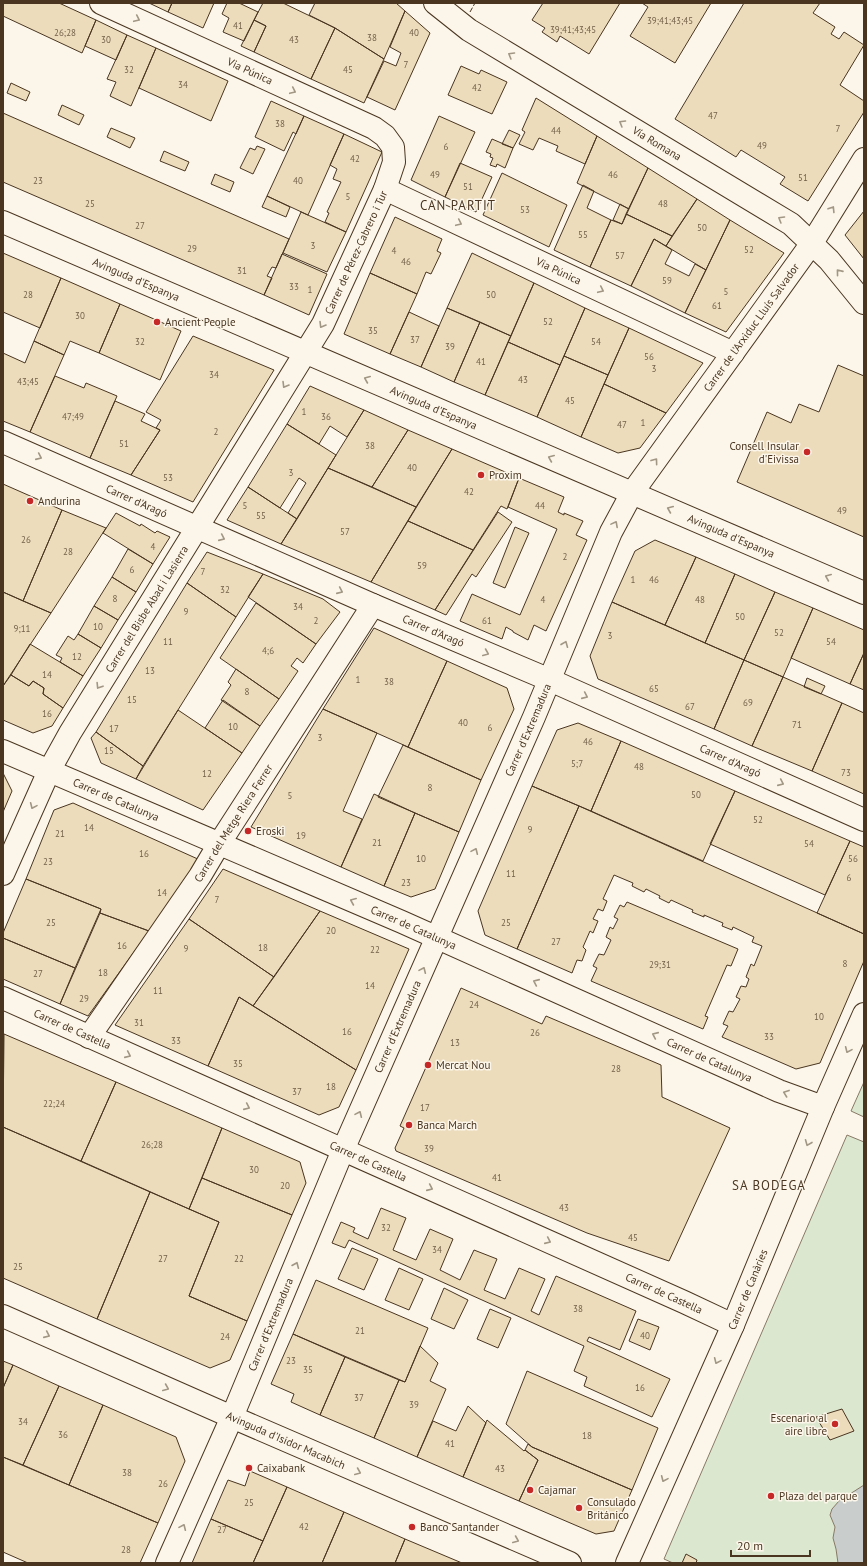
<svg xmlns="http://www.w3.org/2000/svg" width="867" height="1566" viewBox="0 0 867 1566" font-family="'PT Sans',sans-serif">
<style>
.green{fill:#dce7d0;stroke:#887966}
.water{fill:#c9cecd;stroke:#887966}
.building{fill:#ecdcbc;stroke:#4a3520}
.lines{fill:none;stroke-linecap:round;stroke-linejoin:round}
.minor-casing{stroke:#4a3520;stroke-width:24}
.minor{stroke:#fbf6e9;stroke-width:22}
.fence{stroke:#4a3520;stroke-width:1;stroke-dasharray:5 2;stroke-linecap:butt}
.oneway{stroke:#a29684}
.poi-dot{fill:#c62828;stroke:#fbf6e9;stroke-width:1.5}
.labels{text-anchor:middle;stroke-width:3;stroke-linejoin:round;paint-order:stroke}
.number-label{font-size:9px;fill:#725f47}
.street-label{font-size:11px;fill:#4a3520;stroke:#fbf6e9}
.poi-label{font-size:11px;fill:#4a3520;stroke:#fbf6e9;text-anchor:start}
.quarter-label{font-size:13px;letter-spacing:1px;fill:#4a3520;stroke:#fbf6e9}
</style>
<rect width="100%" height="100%" fill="#fbf6e9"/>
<path class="green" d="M864,1082v35l-13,-6z
M847,1135l17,7v421h-191l-9,-4z"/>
<path class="water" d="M864,1485v78h-26l-2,-14 -3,-11 2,-11 -5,-12 2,-6 7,-8z"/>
<path class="building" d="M3,3h56l37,17 -14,33 -79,-37z
M149,3h23l-4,9z
M172,3h42l-11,25 -35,-16z
M227,3h12l19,9 -14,29 -21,-9 6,-14 -7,-4z
M263,3h20l52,25 -24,51 -57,-27 12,-26 -12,-6z
M315,3h81l9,8 -21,48 -49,-31 -26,-13z
M543,3h77l-31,51 -29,-18 -3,6 -15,-10 3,-4 -13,-8z
M642,3h69l-36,60 -45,-27 18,-29z
M744,3h76l-7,10 22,14 -4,7 8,5 5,-7 20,13 -24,40 24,16v11l-56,89 -28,-17 5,-7 -44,-27 -5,7 -61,-38z
M405,11l25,22 -35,77 -28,-13 17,-36 12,5 5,-13 -11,-6z
M96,20l31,15 -11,25 -31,-14z
M254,20l12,6 -12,26 -13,-6z
M335,28l49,31 -20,44 -53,-24z
M127,35l29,13 -25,58 -21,-10 6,-14 -9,-3z
M156,48l72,33 -17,40 -72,-33z
M461,66l18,8 2,-4 26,12 -15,32 -44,-19z
M11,83l19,9 -4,9 -19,-8z
M536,98l61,38 -12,28 -29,-13 2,-5 -19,-8 -6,12 -14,-6 6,-12 -3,-2z
M271,101l33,15 -8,18 -3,-2 -9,19 -29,-14z
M62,105l22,10 -5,10 -21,-10z
M3,113l286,126 -13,29 -4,-1 -5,9 5,2 -8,17 -261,-113z
M304,116l40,18 -36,81 -41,-19z
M439,116l36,16 -30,65 -34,-17z
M111,128l24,10 -5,10 -23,-11z
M509,130l11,5 -7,13 -11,-4z
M344,134l38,18 -36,80 -21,-10 4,-9 -2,-1 14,-30 -8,-3 4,-10 -7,-4z
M597,136l51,32 -19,41 -52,-26z
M492,139l21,9 -8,20 -8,-4 -1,3 -6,-2 3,-7 -3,-1 1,-3 -5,-2z
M257,146l8,3 -12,25 -13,-6 10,-20 5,2z
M164,151l25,11 -4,9 -25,-10z
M460,163l32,14 -16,35 -31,-15z
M648,168l49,31 -25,37 -46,-22z
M502,173l65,32 -18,42 -66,-32z
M215,174l19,8 -4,10 -19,-8z
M583,185l11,6 -7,17 24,12 -21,47 -36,-17z
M267,196l23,11 -4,10 -24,-10z
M697,199l33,21 -24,50 -40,-24z
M620,204l9,5 -7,15 -9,-4z
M864,211v48l-19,-24z
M301,212l45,20 -19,40 -44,-19z
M626,214l46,22 -6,10 -12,-7 -23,47 -41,-19 21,-47 11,4z
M395,217l47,22 -5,12 4,2 -10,21 -5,-2 -9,22 -47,-21z
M730,220l54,33 -58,79 -41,-19z
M654,239l18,11 -7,14 24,12 6,-12 11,6 -21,43 -54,-27z
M3,253l58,25 -21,50 -37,-16z
M472,253l62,30 -23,53 -64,-28z
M282,254l45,20 -18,41 -45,-20z
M370,273l47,21 -27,60 -46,-20z
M61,278l59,26 -21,49 -29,-12 -6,14 -30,-14z
M534,283l51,25 -25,57 -52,-23z
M120,304l61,27 -21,49 -61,-27z
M447,308l33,14 -26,60 -33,-15z
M585,308l44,20 -21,47 -44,-19z
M409,312l30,14 -18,41 -31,-13z
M480,322l31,14 -26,59 -31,-13z
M629,328l74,35 -37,50 -62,-29z
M193,336l81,34 -81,132 -62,-27 29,-45 -4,-2 5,-8 -15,-8z
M34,341l30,14 -34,77 -27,-11v-68l22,10z
M508,342l52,23 -23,52 -52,-22z
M564,356l44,19 -27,62 -44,-20z
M838,365l26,11v161l-127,-55 30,-70 24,11 8,-19 20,8z
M55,376l29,12 2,-5 31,13 -27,62 -60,-26z
M604,384l62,29 -26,35 -22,5 -37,-16z
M310,386l54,24 -17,27 -17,-11 -11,18 -32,-20z
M115,401l30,13 -4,7 19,9 -29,45 -41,-17z
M364,410l44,20 -36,57 -44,-19z
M287,424l49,31 -39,64 -9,-6 18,-30 -7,-5 -19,30 -32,-21z
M408,430l44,19 -36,58 -44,-20z
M452,449l67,29 -12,31 -6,-3 -28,44 -65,-29z
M328,468l88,39 -45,75 -90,-38z
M519,478l45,19 -6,15 6,3v-2l19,8 -7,14 11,5 -41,91 -12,-6 -6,15 -15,-8v-1l-7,-4 -4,12 -42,-18 12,-27 48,21 37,-86 -49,-22z
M3,484l59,26 -39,91 -20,-9z
M248,487l49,32 -16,25 -54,-24z
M62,510l44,18 -55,85 -28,-12z
M498,512l14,10 -36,55 -4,-3 -26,41 -11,-5z
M116,513l24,13 1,-2 14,9 2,-2 13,6 -17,27 -50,-31z
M408,521l65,29 -38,60 -64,-28z
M515,527l14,6 -24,55 -12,-5z
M655,540l41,17 -31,68 -53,-23 23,-51z
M128,549l25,15 -17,28 -24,-15z
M207,552l56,22 -27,43 -49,-34z
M696,557l39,17 -30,69 -40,-18z
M263,574l60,25 17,13 -24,32 -68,-47z
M735,574l40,18 -31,68 -39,-17z
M112,577l24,15 -18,28 -24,-14z
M187,583l49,34 -93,149 -47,-34z
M3,592l48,21 -48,73z
M775,592l38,16 -30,69 -39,-17z
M612,602l132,58 -30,69 -116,-50 -8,-23z
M256,603l60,41 -13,19 -6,-5 -6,8 7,5 -19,28 -59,-41z
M94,606l24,14 -17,28 -23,-14z
M813,608l51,22v23l-14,31 -59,-26z
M374,628l73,33 -39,86 -85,-38z
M78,634l23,14 -18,28 -23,-14 2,-4 -6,-3 12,-19 6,4z
M30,644l53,32 -20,32 -20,-14 1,-6 -11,-7 -4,5 -18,-11z
M864,653v37l-14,-6z
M744,660l39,17 -31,69 -38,-17z
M447,661l60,27 7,21 -33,71 -73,-33z
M236,669l43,30 -19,27 -39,-26 10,-15 -3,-3z
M11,675l18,11 4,-5 11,7 -1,6 20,14 -11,18 -19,7 -30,-13v-34z
M783,677l59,26 -30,68 -60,-25z
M807,678l18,8 -4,8 -17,-7z
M223,700l37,26 -18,27 -37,-25z
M842,703l22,10v81l-52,-23z
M323,709l54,24 -34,78 19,8 -21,48 -90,-40z
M178,710l64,43 -39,57 -67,-31z
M578,723l43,18 -30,70 -59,-25 25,-56z
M96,732l47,34 -7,13 -35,-16 -10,-25z
M621,741l114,50 -32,70 -112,-50z
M403,745l78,35 -22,52 -81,-35z
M3,773l9,18 -9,21z
M532,786l47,20 -62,143 -32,-14 -7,-24z
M735,791l115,50 -25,54 -115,-51z
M374,794l41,19 -31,73 -43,-19z
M73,803l127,57 -51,71 -49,-18 1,-4 -75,-30 28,-69z
M579,806l285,128v27l-44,102 -24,6 -74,-32 6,-11 -5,-2 6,-13 4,1 7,-13 -4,-2 5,-11 5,1 3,-8 -3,-2 5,-13 3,2 8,-20 -10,-4 2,-5 -21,-10 -1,3 -10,-4 1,-3 -19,-8v2l-12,-5 1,-2 -22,-10 -2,3 -10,-5 1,-2 -14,-7 -2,3 -12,-6 1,-3 -19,-8 -11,24 4,2 -4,10 -5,-2 -5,10 5,2 -5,12 -3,-2 -7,16 3,3 -4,11 -5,-1 -5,13 -55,-24z
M415,813l44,19 -24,57 -24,8 -27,-11z
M850,841l14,6v87l-47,-21z
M223,869l97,42 -46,66 -85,-58z
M26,879l75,30 -26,59 -72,-30v-5z
M627,902l111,47 -7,17 -4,-1 -22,51 3,1 -5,12 -112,-48 6,-13 -4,-2 6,-12 5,1 7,-15 -5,-3 4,-10 3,2 5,-10 -4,-2 6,-12 4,2z
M320,911l89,38 -53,121 -103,-64z
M100,913l49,18 -61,85 -28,-12z
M189,919l85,58 -21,29 -14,-9 -31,69 -93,-41z
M3,938l72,30 -15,36 -57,-25z
M461,988l81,36 4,-8 115,49 1,32 68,31 -61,133 -82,-28 -191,-82 -1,-3 9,-20 -4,-2z
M239,997l117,73 -17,37 -20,8 -111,-49z
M4,1034l112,48 -35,79 -78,-34z
M116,1082l106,46 -33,81 -108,-48z
M3,1127l147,65 -53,127 -94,-41z
M222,1128l78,34 6,21 -14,32 -90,-37z
M202,1178l90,37 -45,106 -58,-25 30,-74 -30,-13z
M150,1192l69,30 -30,74 58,25 -17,39 -20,8 -113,-49z
M381,1208l25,10 -13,32 23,10 14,-31 23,10 -13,31 20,10 14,-30 23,9 -13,31 21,9 14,-31 26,11 -14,32 8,4 17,-39 80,35 -16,39 -31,-13 -2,4 83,38 -18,38 -68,-31 3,-9 -13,-6 10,-25 -235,-106 -4,8 -13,-5 9,-21 14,6 -2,4 15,7z
M352,1248l26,11 -14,31 -26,-11z
M399,1268l24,11 -14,31 -24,-10z
M316,1280l112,48 -23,54 -112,-48z
M444,1288l24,12 -14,29 -23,-10z
M490,1309l21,9 -13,30 -21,-9z
M638,1319l21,8 -9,23 -21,-9z
M293,1334l52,23 -25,58 -29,-13 3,-8 -23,-10z
M420,1346l18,17 -8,18 16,8 -29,68 -43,-19 25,-58 6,2z
M345,1357l54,23 -25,58 -54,-23z
M3,1361l10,4 -10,23z
M13,1365l46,21 -36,79 -20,-8v-69z
M527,1371l131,57 -26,62 -100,-43 -26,-23z
M59,1386l44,19 -34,80 -46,-20z
M103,1405l73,32 9,24 -27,62 -89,-38z
M468,1406l18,17 -23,54 -46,-20 16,-36 23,10z
M842,1409l12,22 -24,9 -14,-23z
M487,1420l37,31 1,-1 13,10 -19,41 -56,-24z
M528,1444l4,3 100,43 -18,41 -18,3 -77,-33 19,-41 -13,-10z
M3,1457l155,66 -18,40h-112l-25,-11z
M250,1471l37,16 -24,54 -52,-22 17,-39 17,6z
M287,1487l57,25 -22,51h-69z
M344,1512l61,27 -10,24h-73z
M211,1519l52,22 -10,22h-61z
M405,1539l57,24h-67z
M686,1554l11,6 -1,3h-14z"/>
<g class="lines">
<g class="minor-casing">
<g id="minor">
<path id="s1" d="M435,3l34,27 322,194 38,36 35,43"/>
<path id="s2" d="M385,189l348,164"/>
<path id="s3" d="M3,222l861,371"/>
<path id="s4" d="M3,442l370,163 177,75 314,140"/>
<path id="s5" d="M3,751l399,171 377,169 44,16"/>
<path id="s6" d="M3,874l46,-103 21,-38 253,-409 62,-135 9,-27 -1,-15 -8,-11 -11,-8 -273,-125"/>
<path id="s7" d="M3,998l681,304 49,23"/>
<path id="s8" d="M89,1037l111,-161 19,-32 154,-239"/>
<path id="s9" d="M3,1316l229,101 338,146"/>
<path id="s10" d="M167,1563l65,-146 111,-267 191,-433 77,-185 21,-39 180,-250 52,-84"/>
<path id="s11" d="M627,1563l106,-238 90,-218 41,-93"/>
</g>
</g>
<use href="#minor" class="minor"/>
<path class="fence" d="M470,12l5,-9"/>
</g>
<defs><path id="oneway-chevron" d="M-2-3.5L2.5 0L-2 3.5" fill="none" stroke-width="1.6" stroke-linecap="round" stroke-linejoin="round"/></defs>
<g class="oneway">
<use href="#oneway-chevron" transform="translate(137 19) rotate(25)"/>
<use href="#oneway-chevron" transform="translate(511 55) rotate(-149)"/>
<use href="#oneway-chevron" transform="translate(293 91) rotate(25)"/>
<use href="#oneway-chevron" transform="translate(622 123) rotate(-149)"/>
<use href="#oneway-chevron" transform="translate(832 209) rotate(-58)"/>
<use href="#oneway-chevron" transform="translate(781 219) rotate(-149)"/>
<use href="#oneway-chevron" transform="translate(459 223) rotate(25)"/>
<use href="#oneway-chevron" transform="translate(839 272) rotate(-129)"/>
<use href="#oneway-chevron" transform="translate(601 290) rotate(25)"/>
<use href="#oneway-chevron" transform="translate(322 325) rotate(121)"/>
<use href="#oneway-chevron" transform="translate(367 379) rotate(-157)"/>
<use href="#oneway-chevron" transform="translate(285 385) rotate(121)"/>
<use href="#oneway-chevron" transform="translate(39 457) rotate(24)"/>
<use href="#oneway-chevron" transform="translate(551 458) rotate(-157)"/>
<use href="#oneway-chevron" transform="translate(655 461) rotate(-54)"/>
<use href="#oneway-chevron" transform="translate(670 509) rotate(-157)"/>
<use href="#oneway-chevron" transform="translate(615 524) rotate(-62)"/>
<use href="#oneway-chevron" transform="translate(222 538) rotate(24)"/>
<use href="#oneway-chevron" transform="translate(828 577) rotate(-157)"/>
<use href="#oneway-chevron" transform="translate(340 591) rotate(24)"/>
<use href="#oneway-chevron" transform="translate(565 644) rotate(-68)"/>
<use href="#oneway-chevron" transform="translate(486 653) rotate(23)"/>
<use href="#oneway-chevron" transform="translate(99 686) rotate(122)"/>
<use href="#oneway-chevron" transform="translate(585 696) rotate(24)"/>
<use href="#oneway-chevron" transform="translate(781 783) rotate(24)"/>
<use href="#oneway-chevron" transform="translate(33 806) rotate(114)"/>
<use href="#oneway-chevron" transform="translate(475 851) rotate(-66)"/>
<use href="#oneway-chevron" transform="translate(353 901) rotate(-157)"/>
<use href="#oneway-chevron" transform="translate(423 970) rotate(-66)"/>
<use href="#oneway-chevron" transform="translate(536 982) rotate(-156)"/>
<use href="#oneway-chevron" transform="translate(655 1035) rotate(-156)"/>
<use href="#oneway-chevron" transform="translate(848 1050) rotate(114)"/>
<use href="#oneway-chevron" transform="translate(128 1055) rotate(24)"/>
<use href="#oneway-chevron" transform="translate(786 1093) rotate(-160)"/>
<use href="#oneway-chevron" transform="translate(247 1107) rotate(24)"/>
<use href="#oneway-chevron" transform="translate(359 1114) rotate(-66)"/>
<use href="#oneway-chevron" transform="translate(808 1143) rotate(112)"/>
<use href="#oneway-chevron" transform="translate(430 1188) rotate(24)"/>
<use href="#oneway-chevron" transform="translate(548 1241) rotate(24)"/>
<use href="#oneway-chevron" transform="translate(296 1265) rotate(-67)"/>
<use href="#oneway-chevron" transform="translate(47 1335) rotate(24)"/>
<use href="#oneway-chevron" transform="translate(717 1361) rotate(114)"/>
<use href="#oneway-chevron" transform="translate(166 1388) rotate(23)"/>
<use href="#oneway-chevron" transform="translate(358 1472) rotate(23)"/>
<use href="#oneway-chevron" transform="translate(664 1479) rotate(114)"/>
<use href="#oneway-chevron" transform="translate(183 1527) rotate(-66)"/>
<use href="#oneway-chevron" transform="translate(516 1540) rotate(23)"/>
</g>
<g class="poi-dot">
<circle cx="157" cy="322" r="4"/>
<circle cx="807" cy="452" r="4"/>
<circle cx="481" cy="475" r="4"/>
<circle cx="30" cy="501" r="4"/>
<circle cx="248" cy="831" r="4"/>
<circle cx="428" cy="1065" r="4"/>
<circle cx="409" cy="1125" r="4"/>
<circle cx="835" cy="1424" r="4"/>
<circle cx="249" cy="1468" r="4"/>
<circle cx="530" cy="1490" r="4"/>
<circle cx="771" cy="1496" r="4"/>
<circle cx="579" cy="1508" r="4"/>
<circle cx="412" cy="1527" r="4"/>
</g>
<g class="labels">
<g class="number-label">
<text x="670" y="24">39;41;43;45</text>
<text x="238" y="29">41</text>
<text x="573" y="33">39;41;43;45</text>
<text x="65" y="36">26;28</text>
<text x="414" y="36">40</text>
<text x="372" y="41">38</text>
<text x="106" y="43">30</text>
<text x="294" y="43">43</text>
<text x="406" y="68">7</text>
<text x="129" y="73">32</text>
<text x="348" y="73">45</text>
<text x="183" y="88">34</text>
<text x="477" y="91">42</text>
<text x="713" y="119">47</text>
<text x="280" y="127">38</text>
<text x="838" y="132">7</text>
<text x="556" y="134">44</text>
<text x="762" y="149">49</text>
<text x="446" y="150">6</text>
<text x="355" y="162">42</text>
<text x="435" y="178">49</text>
<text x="613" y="178">46</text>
<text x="803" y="181">51</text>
<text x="38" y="184">23</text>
<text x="298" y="184">40</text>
<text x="468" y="190">51</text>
<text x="348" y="200">5</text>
<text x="90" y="207">25</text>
<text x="663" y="207">48</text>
<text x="525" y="213">53</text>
<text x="140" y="229">27</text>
<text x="702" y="231">50</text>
<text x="583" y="238">55</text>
<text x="313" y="249">3</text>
<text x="192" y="252">29</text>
<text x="749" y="253">52</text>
<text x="394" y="254">4</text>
<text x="620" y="259">57</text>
<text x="406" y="265">46</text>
<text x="242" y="274">31</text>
<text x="667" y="284">59</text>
<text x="294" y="290">33</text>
<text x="310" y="293">1</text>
<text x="726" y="295">5</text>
<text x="28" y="298">28</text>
<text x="491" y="298">50</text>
<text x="717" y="309">61</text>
<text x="80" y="319">30</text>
<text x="548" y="325">52</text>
<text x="373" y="334">35</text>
<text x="415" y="343">37</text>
<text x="140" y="345">32</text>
<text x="596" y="345">54</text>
<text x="450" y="350">39</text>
<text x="649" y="360">56</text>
<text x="481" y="365">41</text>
<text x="654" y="372">3</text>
<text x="214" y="378">34</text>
<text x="523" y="383">43</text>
<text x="28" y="385">43;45</text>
<text x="570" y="404">45</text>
<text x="304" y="415">1</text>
<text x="73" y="420">47;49</text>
<text x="326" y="420">36</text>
<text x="643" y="426">1</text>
<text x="622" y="428">47</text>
<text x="216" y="435">2</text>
<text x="124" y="447">51</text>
<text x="370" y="449">38</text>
<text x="412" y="471">40</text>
<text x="291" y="476">3</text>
<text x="168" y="481">53</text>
<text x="469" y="495">42</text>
<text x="245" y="509">5</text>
<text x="540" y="509">44</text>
<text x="842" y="514">49</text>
<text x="261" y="519">55</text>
<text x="345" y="535">57</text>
<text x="26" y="543">26</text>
<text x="153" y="550">4</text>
<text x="68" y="555">28</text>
<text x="565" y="560">2</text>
<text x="422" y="569">59</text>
<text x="132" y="573">6</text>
<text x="203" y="575">7</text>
<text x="633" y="583">1</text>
<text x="654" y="583">46</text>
<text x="225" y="593">32</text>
<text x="115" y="602">8</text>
<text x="543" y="603">4</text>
<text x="700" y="603">48</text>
<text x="298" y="610">34</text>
<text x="186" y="615">9</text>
<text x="740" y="620">50</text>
<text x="316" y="624">2</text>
<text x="487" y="624">61</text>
<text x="98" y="630">10</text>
<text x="22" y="632">9;11</text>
<text x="779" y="636">52</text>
<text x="610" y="639">3</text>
<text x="168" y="645">11</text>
<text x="831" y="645">54</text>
<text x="268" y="654">4;6</text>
<text x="77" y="660">12</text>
<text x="150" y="674">13</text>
<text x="47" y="678">14</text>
<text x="358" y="683">1</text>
<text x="389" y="685">38</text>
<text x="654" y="692">65</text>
<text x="247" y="695">8</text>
<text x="132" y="703">15</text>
<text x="748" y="706">69</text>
<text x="690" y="710">67</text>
<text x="47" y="717">16</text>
<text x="463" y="726">40</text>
<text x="797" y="728">71</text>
<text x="233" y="730">10</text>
<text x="490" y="731">6</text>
<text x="114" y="732">17</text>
<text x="320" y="741">3</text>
<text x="588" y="745">46</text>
<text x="109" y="754">15</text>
<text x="577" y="767">5;7</text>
<text x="639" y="770">48</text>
<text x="846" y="776">73</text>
<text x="207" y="777">12</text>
<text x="430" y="791">8</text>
<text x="696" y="798">50</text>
<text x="290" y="799">5</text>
<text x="758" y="823">52</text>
<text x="89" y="831">14</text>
<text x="530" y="833">9</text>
<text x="60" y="837">21</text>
<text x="301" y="839">19</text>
<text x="377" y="846">21</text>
<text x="809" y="847">54</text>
<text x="144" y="857">16</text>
<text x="421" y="862">10</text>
<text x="853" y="862">56</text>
<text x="48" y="865">23</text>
<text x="511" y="877">11</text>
<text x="849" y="881">6</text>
<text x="406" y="886">23</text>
<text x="162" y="896">14</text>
<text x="217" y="903">7</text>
<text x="51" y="926">25</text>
<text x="506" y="926">25</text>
<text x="331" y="934">20</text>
<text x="556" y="945">27</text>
<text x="122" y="949">16</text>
<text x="263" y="951">18</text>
<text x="186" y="952">9</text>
<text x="375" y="953">22</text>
<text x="845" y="967">8</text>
<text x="660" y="968">29;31</text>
<text x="103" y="976">18</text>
<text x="38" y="977">27</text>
<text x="370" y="989">14</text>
<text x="158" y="994">11</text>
<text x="84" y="1002">29</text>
<text x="474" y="1008">24</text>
<text x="819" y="1020">10</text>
<text x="139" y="1026">31</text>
<text x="347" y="1035">16</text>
<text x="535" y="1036">26</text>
<text x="769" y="1040">33</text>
<text x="176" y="1044">33</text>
<text x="455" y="1046">13</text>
<text x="238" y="1067">35</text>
<text x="616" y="1072">28</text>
<text x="331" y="1090">18</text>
<text x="297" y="1095">37</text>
<text x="54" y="1107">22;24</text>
<text x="425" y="1111">17</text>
<text x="152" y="1148">26;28</text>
<text x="429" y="1152">39</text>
<text x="254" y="1173">30</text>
<text x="497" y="1181">41</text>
<text x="285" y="1189">20</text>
<text x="564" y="1211">43</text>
<text x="386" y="1231">32</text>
<text x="633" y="1241">45</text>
<text x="437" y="1253">34</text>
<text x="163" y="1262">27</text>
<text x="239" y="1262">22</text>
<text x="18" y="1270">25</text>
<text x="578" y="1312">38</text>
<text x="360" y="1334">21</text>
<text x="645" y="1339">40</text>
<text x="225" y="1340">24</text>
<text x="291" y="1364">23</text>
<text x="308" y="1373">35</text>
<text x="640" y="1391">16</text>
<text x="359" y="1401">37</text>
<text x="414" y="1408">39</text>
<text x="23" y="1425">34</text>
<text x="63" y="1438">36</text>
<text x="587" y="1439">18</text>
<text x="450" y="1447">41</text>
<text x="500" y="1472">43</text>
<text x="127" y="1476">38</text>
<text x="163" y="1487">26</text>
<text x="249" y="1506">25</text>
<text x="304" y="1530">42</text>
<text x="222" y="1533">27</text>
<text x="126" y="1553">28</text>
</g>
<g class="street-label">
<text transform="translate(250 71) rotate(25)" y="4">Via Púnica</text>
<text dy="4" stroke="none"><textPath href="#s1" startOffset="263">Vía Romana</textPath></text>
<text dy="4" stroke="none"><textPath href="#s6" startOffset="716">Carrer de Pérez-Cabrero i Tur</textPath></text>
<text dy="4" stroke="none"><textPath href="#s2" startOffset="192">Via Púnica</textPath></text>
<text dy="4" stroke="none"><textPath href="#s3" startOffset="145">Avinguda d'Espanya</textPath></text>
<text dy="4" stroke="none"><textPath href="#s10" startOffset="1371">Carrer de l'Arxiduc Lluís Salvador</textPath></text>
<text dy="4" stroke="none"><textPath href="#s3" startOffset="469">Avinguda d'Espanya</textPath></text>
<text dy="4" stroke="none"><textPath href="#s4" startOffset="146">Carrer d'Aragó</textPath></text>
<text dy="4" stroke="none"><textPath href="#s3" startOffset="793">Avinguda d'Espanya</textPath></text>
<text dy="4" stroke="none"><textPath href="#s6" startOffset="302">Carrer del Bisbe Abad i Lasierra</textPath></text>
<text dy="4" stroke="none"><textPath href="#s4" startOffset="470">Carrer d'Aragó</textPath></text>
<text dy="4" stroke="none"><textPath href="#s10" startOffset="908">Carrer d'Extremadura</textPath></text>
<text dy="4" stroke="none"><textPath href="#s4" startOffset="794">Carrer d'Aragó</textPath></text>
<text dy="4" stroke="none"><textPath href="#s5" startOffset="123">Carrer de Catalunya</textPath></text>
<text dy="4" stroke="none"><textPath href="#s8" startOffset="258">Carrer del Metge Riera Ferrer</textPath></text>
<text dy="4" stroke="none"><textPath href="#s5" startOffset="447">Carrer de Catalunya</textPath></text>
<text dy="4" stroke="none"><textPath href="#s10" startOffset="584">Carrer d'Extremadura</textPath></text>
<text dy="4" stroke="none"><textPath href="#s7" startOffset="76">Carrer de Castella</textPath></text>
<text dy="4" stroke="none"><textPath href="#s5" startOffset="771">Carrer de Catalunya</textPath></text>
<text dy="4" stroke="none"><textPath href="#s7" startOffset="400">Carrer de Castella</textPath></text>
<text dy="4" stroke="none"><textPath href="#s11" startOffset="299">Carrer de Canàries</textPath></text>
<text dy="4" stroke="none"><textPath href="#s7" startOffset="724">Carrer de Castella</textPath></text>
<text dy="4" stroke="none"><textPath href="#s10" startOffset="260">Carrer d'Extremadura</textPath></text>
<text dy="4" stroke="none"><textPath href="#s9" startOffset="309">Avinguda d'Isidor Macabich</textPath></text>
</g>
<g class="poi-label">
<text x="165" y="326">Ancient People</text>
<text x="799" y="450" text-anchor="end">Consell Insular<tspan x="799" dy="13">d'Eivissa</tspan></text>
<text x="489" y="479">Proxim</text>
<text x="38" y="505">Andurina</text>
<text x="256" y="835">Eroski</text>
<text x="436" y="1069">Mercat Nou</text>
<text x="417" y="1129">Banca March</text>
<text x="827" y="1422" text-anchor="end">Escenario al<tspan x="827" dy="13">aire libre</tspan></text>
<text x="257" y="1472">Caixabank</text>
<text x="538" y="1494">Cajamar</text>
<text x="779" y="1500">Plaza del parque</text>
<text x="587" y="1506">Consulado<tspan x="587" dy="13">Británico</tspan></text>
<text x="420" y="1531">Banco Santander</text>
</g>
<g class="quarter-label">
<text x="458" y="210">CAN PARTIT</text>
<text x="769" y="1190">SA BODEGA</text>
</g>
</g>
<rect width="867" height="1566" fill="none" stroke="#4a3520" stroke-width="8"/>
<path d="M731 1550v6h79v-6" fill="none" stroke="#4a3520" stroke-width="2"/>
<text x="737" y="1550" font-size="12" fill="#4a3520" stroke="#fbf6e9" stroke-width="3" paint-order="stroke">20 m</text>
</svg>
